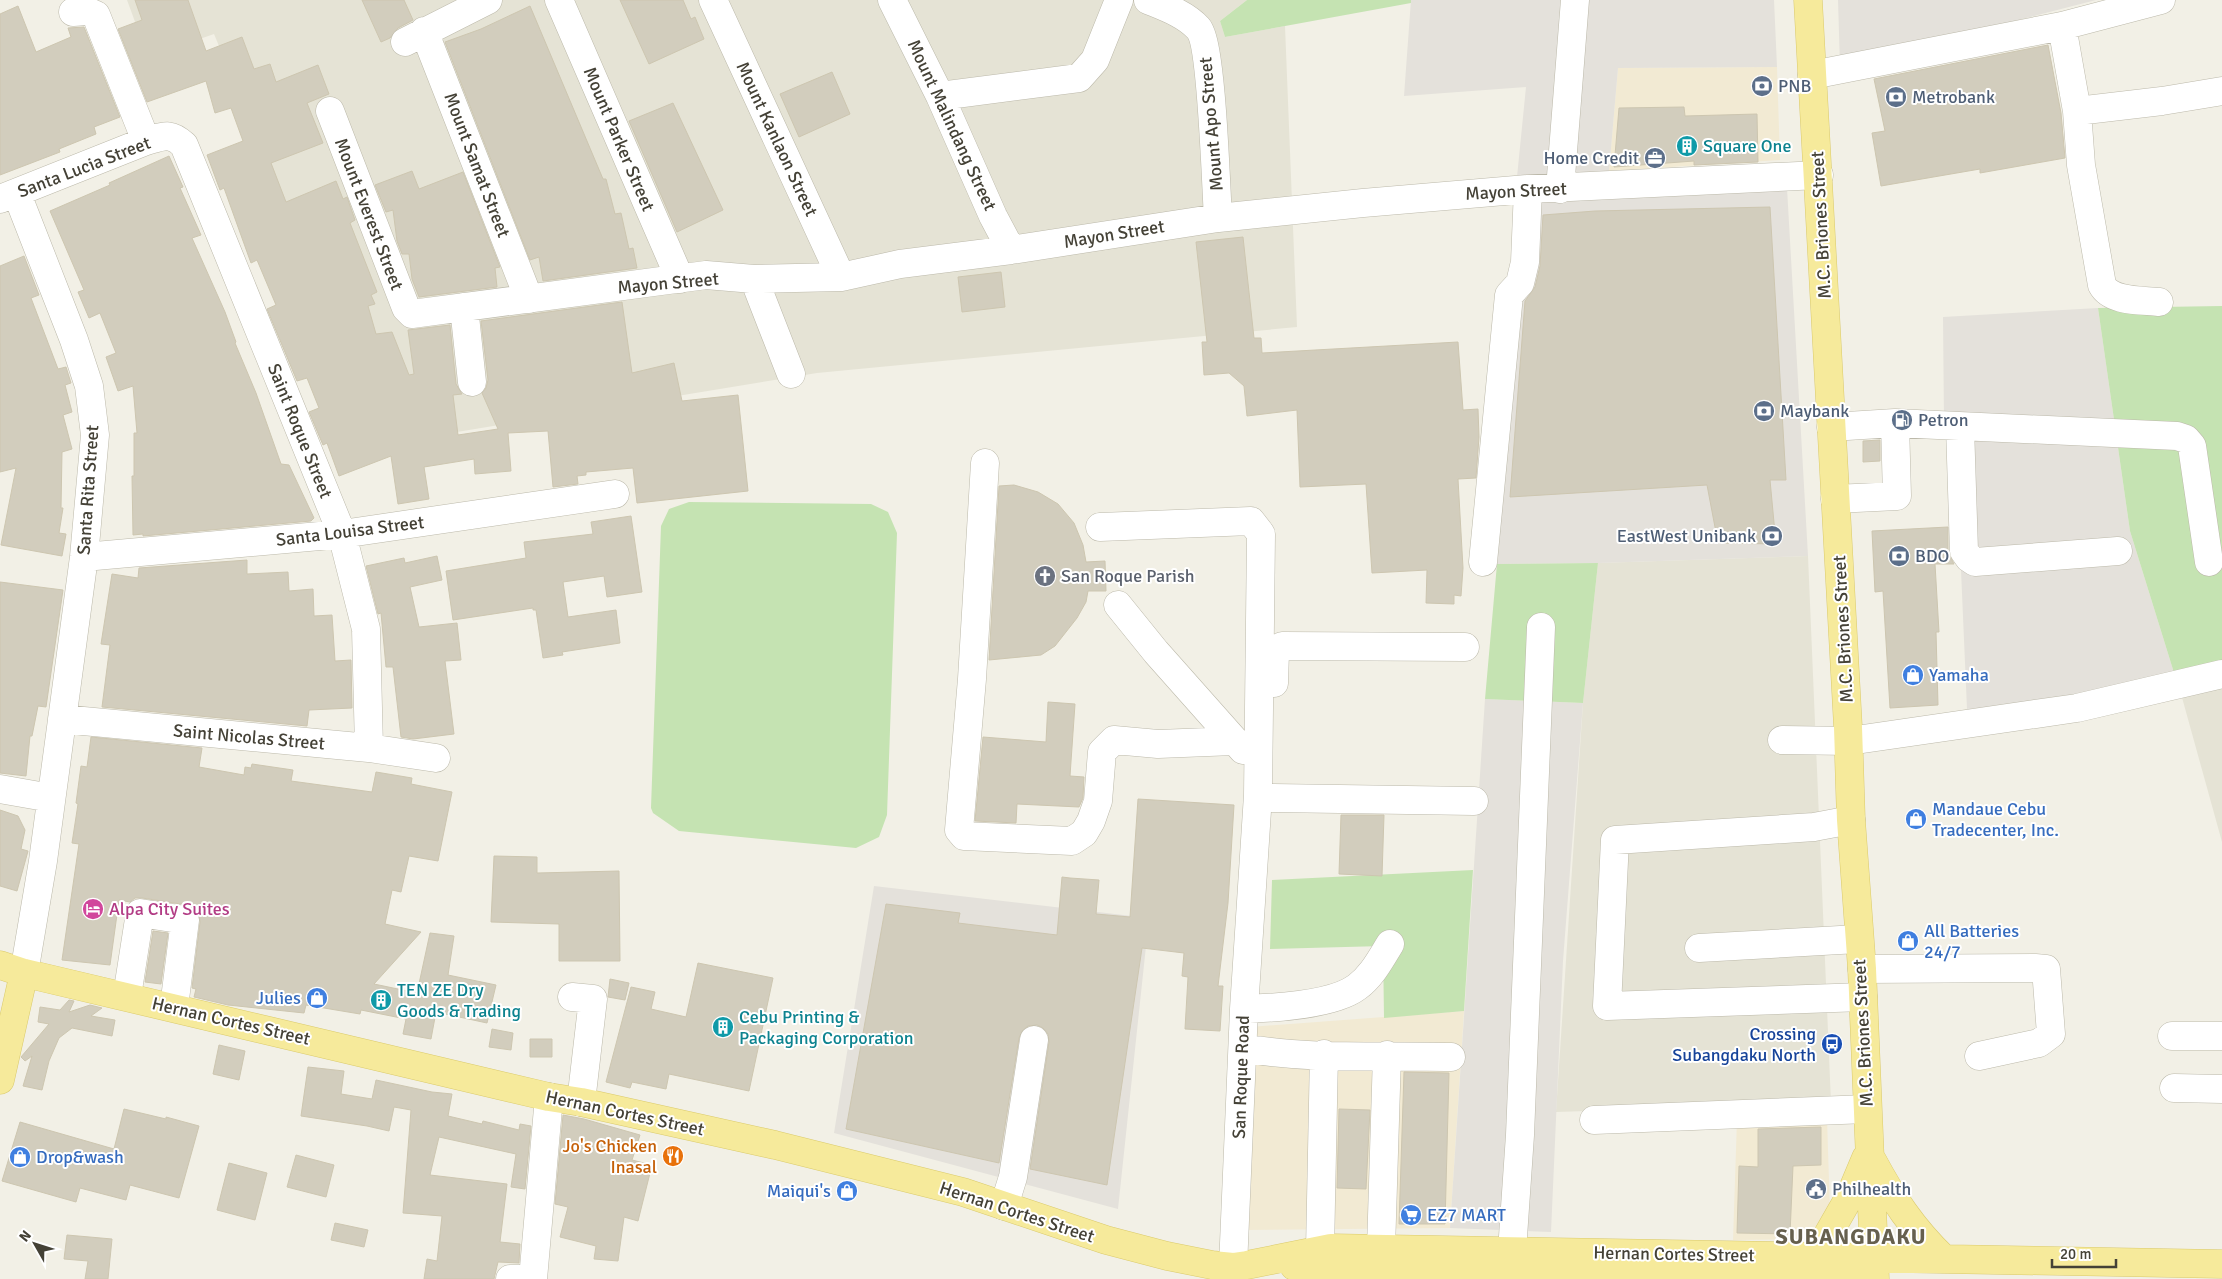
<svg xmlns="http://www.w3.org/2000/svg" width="2222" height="1279" viewBox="0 0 2222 1279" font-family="Signika,sans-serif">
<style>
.residential{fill:#e5e3d5}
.commercial{fill:#f2ead3}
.industrial{fill:#e4e1db}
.green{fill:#c5e3b2}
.building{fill:#d2cdbd;stroke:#cdc6b0}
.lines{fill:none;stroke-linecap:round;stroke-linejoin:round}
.minor-casing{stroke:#bcb9aa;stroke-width:29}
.major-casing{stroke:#daca6c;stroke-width:29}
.minor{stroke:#fff;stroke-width:28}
.major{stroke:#f6ea9b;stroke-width:28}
.labels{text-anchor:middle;stroke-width:4;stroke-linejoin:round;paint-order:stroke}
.service-label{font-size:18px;fill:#4e5e75;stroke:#fff;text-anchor:start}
.street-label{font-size:18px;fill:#444136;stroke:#fff}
.culture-label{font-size:18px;fill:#0d838f;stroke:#fff;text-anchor:start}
.worship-label{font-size:18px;fill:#5b616d;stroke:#fff;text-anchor:start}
.shop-label{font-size:18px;fill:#366cbe;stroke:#fff;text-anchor:start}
.hotel-label{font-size:18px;fill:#b23c85;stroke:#fff;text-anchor:start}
.transit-label{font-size:18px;fill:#164399;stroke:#fff;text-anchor:end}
.food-label{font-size:18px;fill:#c56008;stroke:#fff;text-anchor:end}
.district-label{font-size:22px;font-weight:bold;letter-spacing:1px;fill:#66604e;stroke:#fff}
</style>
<rect width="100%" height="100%" fill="#f2f0e6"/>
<path class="residential" d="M127,0h1120l-27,21 5,16 60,-11 12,301 -480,46 -433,71 -170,-410 -66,23z
M1808,556l23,547 -275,9 27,-409 15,-140z
M2222,675v167l-44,-159z"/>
<path class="commercial" d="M1777,67l3,93 -171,11 9,-103z
M1464,1011l-14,217 -210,2 10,-203z
M1827,1118l3,94 -21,27 -76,1 4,-121z"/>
<path class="industrial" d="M1411,0h363l3,67 -159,1 -9,103 -92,6 9,-90 -122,9z
M1838,0h258l-256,66z
M1787,188l21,368 -210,7 -101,1 22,-361z
M2098,308l32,223 45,145 -97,23 -111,10 -8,-185 -15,-102 -1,-105z
M1485,699l98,4 -20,258 -12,271 -101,-4z
M874,886l275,32 -31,291 -284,-76z"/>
<path class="green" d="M1247,0h164v3l-186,34 -5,-16z
M2222,306v360l-47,10 -45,-145 -32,-223z
M689,502l182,2 17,8 9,21 -10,282 -8,22 -23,11 -177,-17 -26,-18 -2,-5 10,-282 8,-17z
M1598,563l-15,140 -98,-4 12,-135z
M1473,870l-9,141 -80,7 -1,-72 -113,3 2,-69z"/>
<path class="building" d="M135,0h53l18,51 36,-14 12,32 16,-5 6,18 42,-17 11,29 -22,9 16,40 -52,20 15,39 50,-21 7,18 4,-2 8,23 -5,3 27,69 -6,3 4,9 -7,2 8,28 16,-2 17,43 5,-1 -6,-44 42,-5 6,59 6,10 -9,1 5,40 40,-6 -16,-36 4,-5 2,-8 -7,-59 141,-19 10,71 42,-10 8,38 56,-6 10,96 -111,12 -4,-35 -47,4v3l-9,1 1,8 -25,3 -5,-56 -40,2 3,38 -36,3 -1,-15 -50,8 5,32 -31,5 -7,-48 -52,20 -12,-33 -4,2 -14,-33 10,-4 -12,-30 -10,3 -30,-72 9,-4 -19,-45 -6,3 -27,-75 -4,2 -13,-35 36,-14 -12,-33 -16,5 -9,-32 -59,21 -29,-73 24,-9z
M362,0h42l9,20 -15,8 -8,10 -9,4z
M620,0h63l8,19 4,-2 9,22 -55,25z
M18,6l18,46 35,-15 -3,-9 16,-1 36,90 -26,10 2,7 -37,15 1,3 -60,23v-161z
M530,6l73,173h3l9,35 6,-1 8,36 4,-1 4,20 -94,13 -4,-24 -9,3 -85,-218 36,-13z
M2048,45l13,68 4,45 -85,15v-4l-99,17 -9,-53 13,-2 -11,-52z
M832,72l18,42 -51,23 -19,-43z
M673,103l50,107 -46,22 -48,-111z
M1684,107l1,9 72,-2 1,48 -64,3v-4l-80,6 5,-59z
M169,156l14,31 -3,1 21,47 -9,3 33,74 11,30 -1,1 21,50 25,71 8,1 25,53 -3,3 -168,15v-2l-10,1 -1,-59h2v-43h3l-4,-47 -15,5 -12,-34 10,-4 -16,-40 -11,5 -11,-26 6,-2 -34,-79 60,-26 -1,-2z
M412,171l7,18 44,-17 37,95 -5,1 2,19 -78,10 -7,-18 -3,-25h-7l-5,-13 -4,-31 -7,2 -11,-27z
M1770,207l16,273h-16l6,64 -58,-1 -11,-58 -197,12 15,-196 10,-14 5,-21 3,-51 52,-4z
M1243,237l11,101h7l1,15 196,-11 5,68 15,-1 1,28 -3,41 -18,1 5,89 -2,28 -7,-1v9l-28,-1 1,-33 -55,3 -6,-89 -66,3 -3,-77 -50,6 -3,-30 -15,-13 -25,2 -2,-33h5l-11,-100z
M24,256l15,39 -8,3 27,71 8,-2 5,16 -6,2 7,27 -9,3 9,34 -10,3 -1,56h2l-4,25 7,1 -4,22 -61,-11 15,-77 -16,4v-206z
M1001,272l4,35 -43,5 -4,-35z
M1880,440v21l-17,1v-21z
M1014,485l24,7 20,12 16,19 9,22 3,17 19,-1 1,30h-18l-2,11 -9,16 -22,28 -14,9 -52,5 10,-174z
M631,516l11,76 -35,5 -3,-21 -41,6 5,35 48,-7 4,33 -58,9 1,3 -20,3 -7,-48h-3v-2l-80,12 -7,-49 80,-13 -2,-16 69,-8 -2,-12z
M1948,527v25l6,12h-19l4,68h-3l2,73 -48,3 -7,-117 -8,1 -3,-61z
M437,556l5,24 -32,7 9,40 38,-4 4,37 -16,1 9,73 -41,5 -12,-2 -8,-70h-7l-5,-54 -3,1 -12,-48 38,-8 1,5z
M247,560v14l41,-2 1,19 24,-2 1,27 18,-1 3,46 16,-1 1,48 -43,2 -2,16 -205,-19 8,-62 -9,-1 11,-70 26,4 1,-10z
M0,582l63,8 -17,117 -8,-1 -6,30h-2l-4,40 -26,-3z
M1048,702l27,2 -5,72 14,1 -1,21 -4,9 -62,-3 -1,19 -41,-2 8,-84 63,5z
M91,737l111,11 -3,19 45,8 1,-8 6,1 1,-4 41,6 -2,11 81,11 4,-20 36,6 -1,6 41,8 -14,69 -29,-5 -8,36 -9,-2 -7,34 36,8 -47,52 43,9 13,-60 24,3 -6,39 48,10 -9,38 -51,-11 -5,27 -28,-5 3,-15 -45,-9 -1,4 -54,-9 -2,8 -76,-8 -34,-8 2,-8 -4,-1 8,-66 -1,-8 -5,-7 -7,-2 -45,-7h-7l-5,4 -11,-2 -9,65 -48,-5 17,-116 -7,-1 6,-39 -2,-1 5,-37 6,1z
M1138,799l96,6 -6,98 -10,83h5l-3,45 -35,-2 3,-52 -6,-1 2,-23 -42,-5 -35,237 -77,-16 19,-127 -1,-8 -5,-6 -6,-3 -9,1 -6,5 -3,7 -20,125 -153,-34 40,-225 74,9 -2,10 99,12 5,-58 8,1 29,2 -3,34 34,3z
M0,810l18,6 7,14 -4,19 7,2 -11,40 -17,-5z
M1341,815h43l-2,61 -43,-2z
M494,856l43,1v16l82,-2 1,90h-61v-37l-68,-2z
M153,931l15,2 -7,51 -16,-2z
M698,963l75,15 -24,113 -80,-17 -3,15 -34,-7 -2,6 -24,-6 25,-95 24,5 -4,17 35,8z
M610,979l19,4 -4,17 -17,-3z
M69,1000l5,1 -5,11 21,-7 12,3 -11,8 24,4 -3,16 -40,-8 -13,10 -10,23 -7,29 -19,-4 9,-30 -7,5 -4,-4 28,-33 -11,-2 2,-15 20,3z
M492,1029l21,4 -2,17 -22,-3z
M530,1039h22v18h-22z
M219,1045l26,6 -6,29 -26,-6z
M308,1067l36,4 -3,23 31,5 4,-19 56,12 20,2 -4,22 34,8 1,-3 36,9 1,-6 11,2 -6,63 -14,-2 5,-33 -77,-17 -9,38 77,9 -7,58 20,2 -1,19 -21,-1 -4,17h-70l3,-20 10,2 5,-45 -39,-3 8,-103 -17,-3 -5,24 -22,-5 -66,-10z
M1404,1072l45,1 -4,151h-46z
M124,1109l42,10v-2l33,9 -20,72 -49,-13 -4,15 -46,-12 -4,14 -74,-21 18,-59 94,27z
M1339,1109l31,1 -4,79 -29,-1z
M563,1115l21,4 56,16 -8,25 20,5 -14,56 -14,-4 -6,44 -24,-2 2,-13 -36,-9 8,-30 -13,-3z
M1821,1127v38l-28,1 -3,68 -53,-1 2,-67 19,1v-38z
M296,1155l38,10 -8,32 -39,-10z
M229,1163l38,10 -12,47 -38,-10z
M335,1223l33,7 -4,17 -33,-7z
M67,1235l45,4 -4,40h-23l3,-18 -24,-2z"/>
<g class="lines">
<g class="minor-casing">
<path id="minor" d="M559,0l121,279
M713,0l128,277
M892,0l48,96 53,120 18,34
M1148,0c17,7 37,14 50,28 14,15 18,161 20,190
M73,12l14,-1 9,4 50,126
M2062,26l15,85 85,-10 60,-10
M424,31l105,268
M405,42l83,-42
M1812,75l250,-49 99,-26
M940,96l139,-18 16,-18 24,-60
M330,111l76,197 6,6 294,-39 48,4 87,-2 59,-13 111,-14 207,-32 145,-15 165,-14 291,-14
M2077,111l4,54 21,120c9,17 39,15 57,17
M1560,189l15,-189
M17,194l57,146 15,46 6,49 -11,122 -41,304 -19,112
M0,199l146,-58c18,-5 24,-9 38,4l158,389 24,95 3,119
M754,279l37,95
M464,307l8,75
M1831,427l64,-4 282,13 9,3 6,7 17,116
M1960,427l4,124 5,7 6,4 143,-11
M985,463l-13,216 -13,151 5,6 108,5 12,-8 7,-12 7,-20 4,-49 12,-12 44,4 76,-3
M1835,499l62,-3 -2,-73
M1100,527l151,-6 10,13 -3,261 -14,214 -11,258
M84,557l258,-23 273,-40
M1483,562l26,-267 11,-12 5,-21 3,-73
M1118,605l38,47 87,98
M1274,683l1,-32 7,-5 183,1
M62,719l307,29 67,10
M1782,740l67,1 228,-33 145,-34
M0,789l51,9
M1273,798l201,3
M1851,820l-37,7 -199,13 -8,166 256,-9
M1699,948l159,-9
M1862,969l173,-1 11,1 5,65 -12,9 -60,13
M127,996l13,-83 45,7 -11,87
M572,997l21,2 -12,103
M1244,1009c30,-1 89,-4 113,-22 15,-11 23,-27 33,-43
M2172,1036h50
M1243,1048c68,12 139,7 208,9
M2174,1088l48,1
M1594,1120l273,-11
M1004,1206l9,-29 21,-137
M1381,1249l6,-194
M1320,1250l4,-196
M1512,1251l8,-116 21,-508
M510,1279h11
M533,1279l16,-182"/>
</g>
<g class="major-casing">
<path id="major" d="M1808,0l40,727 3,93 11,149 13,310
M0,965l24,8 525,124 32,5 194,43 188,47 143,48 61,16 45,9 21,2 14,-2 84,-17 891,16
M0,1080l24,-107
M1872,1160c21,39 40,68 72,99
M1815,1257l35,-61 16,-38
M1294,1266l575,13"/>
</g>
<use href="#minor" class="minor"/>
<use href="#major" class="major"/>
</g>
<defs>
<g id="bank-disc" transform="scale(1.125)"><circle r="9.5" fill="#5c6f8a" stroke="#fff"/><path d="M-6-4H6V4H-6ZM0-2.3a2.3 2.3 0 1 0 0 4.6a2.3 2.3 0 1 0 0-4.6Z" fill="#fff"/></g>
<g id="building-disc" transform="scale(1.125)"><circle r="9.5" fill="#0f9aa8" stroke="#fff"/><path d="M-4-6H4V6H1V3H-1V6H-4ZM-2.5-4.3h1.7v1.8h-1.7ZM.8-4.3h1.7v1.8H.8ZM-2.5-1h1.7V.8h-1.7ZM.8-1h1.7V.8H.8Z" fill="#fff"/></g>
<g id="office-disc" transform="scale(1.125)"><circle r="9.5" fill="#5c6f8a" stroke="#fff"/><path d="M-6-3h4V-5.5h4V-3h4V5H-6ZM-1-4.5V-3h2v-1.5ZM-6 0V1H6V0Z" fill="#fff"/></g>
<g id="fuel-disc" transform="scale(1.125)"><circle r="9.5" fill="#5c6f8a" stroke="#fff"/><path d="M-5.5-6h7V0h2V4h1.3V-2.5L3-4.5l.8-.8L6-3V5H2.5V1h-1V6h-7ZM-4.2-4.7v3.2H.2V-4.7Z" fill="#fff"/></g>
<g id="church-disc" transform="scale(1.125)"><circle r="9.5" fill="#6b7280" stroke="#fff"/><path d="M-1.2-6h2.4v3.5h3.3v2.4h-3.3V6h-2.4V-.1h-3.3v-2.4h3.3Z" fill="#fff"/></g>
<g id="shop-disc" transform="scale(1.125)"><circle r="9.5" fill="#3f7fe0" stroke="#fff"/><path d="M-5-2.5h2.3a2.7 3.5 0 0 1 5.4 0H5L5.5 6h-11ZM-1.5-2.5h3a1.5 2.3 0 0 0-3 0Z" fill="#fff"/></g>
<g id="hotel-disc" transform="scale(1.125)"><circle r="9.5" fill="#d1479c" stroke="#fff"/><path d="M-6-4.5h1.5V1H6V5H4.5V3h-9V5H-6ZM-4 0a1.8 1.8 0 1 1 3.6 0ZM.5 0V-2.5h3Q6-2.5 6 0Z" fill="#fff"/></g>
<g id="bus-disc" transform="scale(1.125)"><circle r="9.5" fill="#1a4fb4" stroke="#fff"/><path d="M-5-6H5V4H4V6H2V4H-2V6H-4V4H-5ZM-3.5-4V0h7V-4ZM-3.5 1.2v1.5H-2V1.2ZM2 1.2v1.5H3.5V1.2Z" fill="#fff"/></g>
<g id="restaurant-disc" transform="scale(1.125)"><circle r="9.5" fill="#e8710a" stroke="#fff"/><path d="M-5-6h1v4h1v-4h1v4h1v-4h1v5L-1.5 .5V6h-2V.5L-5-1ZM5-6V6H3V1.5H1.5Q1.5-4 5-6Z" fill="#fff"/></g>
<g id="civic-disc" transform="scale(1.125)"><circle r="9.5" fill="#5c6f8a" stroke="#fff"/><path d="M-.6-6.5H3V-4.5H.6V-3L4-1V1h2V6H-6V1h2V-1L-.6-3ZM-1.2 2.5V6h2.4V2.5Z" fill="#fff"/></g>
<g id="supermarket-disc" transform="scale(1.125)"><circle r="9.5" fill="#3f7fe0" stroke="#fff"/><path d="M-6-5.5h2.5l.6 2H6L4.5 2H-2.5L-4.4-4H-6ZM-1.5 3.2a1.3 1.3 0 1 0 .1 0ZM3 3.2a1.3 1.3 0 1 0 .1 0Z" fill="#fff"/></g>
</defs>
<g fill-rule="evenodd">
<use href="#bank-disc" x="1762" y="86"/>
<use href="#bank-disc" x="1896" y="97"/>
<use href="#building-disc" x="1687" y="146"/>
<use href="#office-disc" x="1655" y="158"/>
<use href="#bank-disc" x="1764" y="411"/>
<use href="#fuel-disc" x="1902" y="420"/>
<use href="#bank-disc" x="1772" y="536"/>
<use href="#bank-disc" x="1899" y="556"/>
<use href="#church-disc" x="1045" y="576"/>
<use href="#shop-disc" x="1913" y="675"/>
<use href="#shop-disc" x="1916" y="819"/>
<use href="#hotel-disc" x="93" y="909"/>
<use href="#shop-disc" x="1908" y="941"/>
<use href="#shop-disc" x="317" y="998"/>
<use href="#building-disc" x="381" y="1000"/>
<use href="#building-disc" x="723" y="1027"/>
<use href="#bus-disc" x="1832" y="1044"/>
<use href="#restaurant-disc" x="673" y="1156"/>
<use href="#shop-disc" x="20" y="1157"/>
<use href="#civic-disc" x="1816" y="1189"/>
<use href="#shop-disc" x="847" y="1191"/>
<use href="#supermarket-disc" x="1411" y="1215"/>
</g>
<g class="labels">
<g class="service-label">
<text x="1778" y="92">PNB</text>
<text x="1912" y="103">Metrobank</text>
<text x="1639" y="164" text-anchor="end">Home Credit</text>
<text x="1780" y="417">Maybank</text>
<text x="1918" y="426">Petron</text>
<text x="1756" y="542" text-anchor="end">EastWest Unibank</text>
<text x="1915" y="562">BDO</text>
<text x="1832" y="1195">Philhealth</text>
</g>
<g class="street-label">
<text transform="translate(1211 124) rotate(-95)" y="6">Mount Apo Street</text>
<text transform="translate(952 125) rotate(65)" y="6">Mount Malindang Street</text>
<text transform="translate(619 139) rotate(67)" y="6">Mount Parker Street</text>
<text transform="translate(777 139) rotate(65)" y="6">Mount Kanlaon Street</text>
<text transform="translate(477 165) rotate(69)" y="6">Mount Samat Street</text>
<text transform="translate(84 167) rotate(-21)" y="6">Santa Lucia Street</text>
<text transform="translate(1516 191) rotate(-3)" y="6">Mayon Street</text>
<text transform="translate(369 214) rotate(69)" y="6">Mount Everest Street</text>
<text transform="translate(1821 225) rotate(-93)" y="6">M.C. Briones Street</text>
<text transform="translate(1114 234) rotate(-9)" y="6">Mayon Street</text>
<text transform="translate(668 283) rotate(-5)" y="6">Mayon Street</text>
<text transform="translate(300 431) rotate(68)" y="6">Saint Roque Street</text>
<text transform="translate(88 490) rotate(-86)" y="6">Santa Rita Street</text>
<text transform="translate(350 531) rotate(-7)" y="6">Santa Louisa Street</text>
<text transform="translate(1843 629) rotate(-93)" y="6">M.C. Briones Street</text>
<text transform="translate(249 737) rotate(5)" y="6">Saint Nicolas Street</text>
<text transform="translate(231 1021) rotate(13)" y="6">Hernan Cortes Street</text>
<text transform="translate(1863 1033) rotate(-93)" y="6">M.C. Briones Street</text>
<text transform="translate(1241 1077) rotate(-88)" y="6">San Roque Road</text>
<text transform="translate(625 1113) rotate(12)" y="6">Hernan Cortes Street</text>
<text transform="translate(1017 1212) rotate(18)" y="6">Hernan Cortes Street</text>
<text transform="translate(1674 1254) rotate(1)" y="6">Hernan Cortes Street</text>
</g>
<g class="culture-label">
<text x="1703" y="152">Square One</text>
<text x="397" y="996">TEN ZE Dry<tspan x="397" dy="21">Goods &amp; Trading</tspan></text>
<text x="739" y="1023">Cebu Printing &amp;<tspan x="739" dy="21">Packaging Corporation</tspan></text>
</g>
<g class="worship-label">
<text x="1061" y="582">San Roque Parish</text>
</g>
<g class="shop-label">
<text x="1929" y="681">Yamaha</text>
<text x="1932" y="815">Mandaue Cebu<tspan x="1932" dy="21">Tradecenter, Inc.</tspan></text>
<text x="1924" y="937">All Batteries<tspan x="1924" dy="21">24/7</tspan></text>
<text x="301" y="1004" text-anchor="end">Julies</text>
<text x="36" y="1163">Drop&amp;wash</text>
<text x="831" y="1197" text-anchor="end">Maiqui's</text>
<text x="1427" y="1221">EZ7 MART</text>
</g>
<g class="hotel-label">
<text x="109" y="915">Alpa City Suites</text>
</g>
<g class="transit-label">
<text x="1816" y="1040">Crossing<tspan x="1816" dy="21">Subangdaku North</tspan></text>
</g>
<g class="food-label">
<text x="657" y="1152">Jo's Chicken<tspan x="657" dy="21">Inasal</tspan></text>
</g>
<g class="district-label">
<text x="1851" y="1244">SUBANGDAKU</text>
</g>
</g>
<g transform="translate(35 1244) rotate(309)" stroke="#ffffff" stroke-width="4" paint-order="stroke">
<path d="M0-4L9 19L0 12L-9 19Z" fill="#444136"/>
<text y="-8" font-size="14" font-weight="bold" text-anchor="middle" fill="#444136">N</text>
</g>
<path d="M2052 1259v8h64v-8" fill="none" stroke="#444136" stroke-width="2.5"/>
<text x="2060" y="1259" font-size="15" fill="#444136" stroke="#ffffff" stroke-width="4" paint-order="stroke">20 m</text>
</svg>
